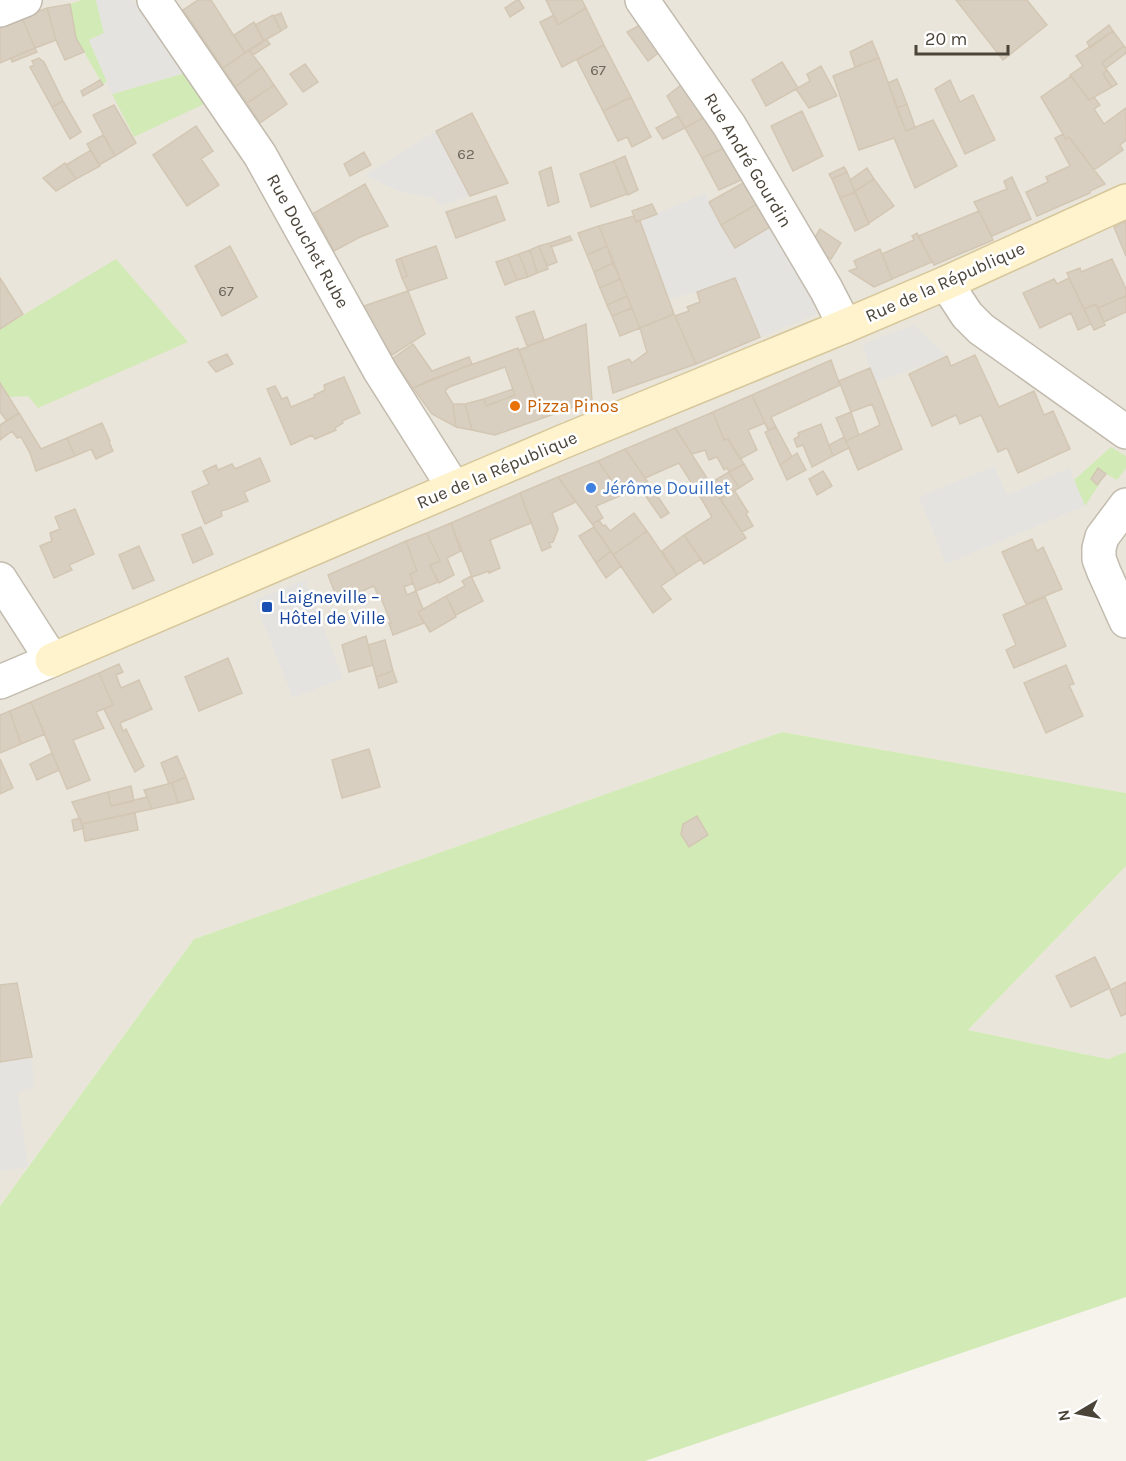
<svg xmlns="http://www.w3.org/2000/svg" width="1126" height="1461" viewBox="0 0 1126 1461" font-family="Karla,sans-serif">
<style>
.residential{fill:#eae5da}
.green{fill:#d2eab5}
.parking{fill:#e5e3e0}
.building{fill:#d8cfc1;stroke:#d3c7b4;stroke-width:1.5}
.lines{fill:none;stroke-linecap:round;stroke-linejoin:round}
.street-casing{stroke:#c2bbae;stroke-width:36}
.secondary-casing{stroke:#d6c79b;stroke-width:36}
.street{stroke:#fff;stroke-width:33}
.secondary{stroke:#fff3cd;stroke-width:33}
.food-dot{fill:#e8710a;stroke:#fff;stroke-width:2}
.shop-dot{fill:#3f7fe0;stroke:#fff;stroke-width:2}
.transit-dot{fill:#1a4fb4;stroke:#fff;stroke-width:2}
.labels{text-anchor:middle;stroke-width:5;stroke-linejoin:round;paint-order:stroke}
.number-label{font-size:15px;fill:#6e675b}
.street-label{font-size:18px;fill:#4b4439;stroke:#fff}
.food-label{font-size:18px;fill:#c56008;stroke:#fff;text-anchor:start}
.shop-label{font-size:18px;fill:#366cbe;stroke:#fff;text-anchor:start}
.transit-label{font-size:18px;fill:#164399;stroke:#fff;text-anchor:start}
</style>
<rect width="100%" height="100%" fill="#f6f3ec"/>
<path class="residential" d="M0,0h1126v793l-344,-61 -588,207 -194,267z
M1126,866v186l-18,7 -140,-29z"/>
<path class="green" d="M82,0h14l8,33 -15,7 18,41 -4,4 -27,-47 -6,-34z
M185,73l21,30 -72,34 -22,-43z
M116,259l72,83 -150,66 -10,-12 -19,1 -9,-14v-54z
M1111,447l15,9v12l-9,12 -11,-6 -21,32 -11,-26z
M782,732l344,61v73l-158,164 140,29 18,-7v245l-481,164h-645v-255l194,-267z"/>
<path class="parking" d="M96,0h35l8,5 10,11 36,57 -73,21 -23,-54 15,-7z
M436,131l34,65 -30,10 -6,-8 -34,-6 -35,-17z
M705,193l30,54 40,-23 30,59 12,31 -57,23 -25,-59 -38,14 -28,7 -29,-78z
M914,325l33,31 -72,27 -13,-39z
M994,466l13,29 62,-27 16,38 -139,58 -27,-67z
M305,580l38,98 -50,20 -39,-98z
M32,1057l2,30 -16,5 10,75 -28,4v-109z"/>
<path class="building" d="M198,0h13l34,53 -22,15 -40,-58z
M517,0h2l5,8 -14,9 -5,-9z
M546,0h36l4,8 -28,17z
M956,0h71l20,25 -44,35z
M70,4l6,34 8,14 -19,8 -9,-20 -9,-32z
M47,8l9,32 -21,8 -13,-30z
M586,8l18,37 -42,22 -22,-45 14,-7 4,10z
M281,13l6,14 -6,4 -7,-15z
M273,15l8,16 -17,10 -9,-16z
M22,18l13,30 -35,15v-37z
M254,22l10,19 -19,12 -11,-18z
M642,24l19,27 -13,10 -21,-29z
M1109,25l4,6 -23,17 -3,-6z
M1113,31l11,15 -22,17 5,7 -4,4 9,13 -23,13 -19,-25 13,-9 -7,-10z
M266,39l4,5 -17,11 -4,-5z
M872,41l7,17 -24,9 -5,-15z
M604,45l27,52 -28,14 -26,-51z
M1124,46l2,2v5l-20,15 -4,-5z
M35,48l2,4 -25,10 -1,-4z
M249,50l13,17 -27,20 -12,-19z
M39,58l5,4 19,39 -11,6 -22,-40 4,-2 -2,-4z
M879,58l27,73 27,-11 24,46 -42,22 -21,-50 -35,12 -26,-74z
M782,62l16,26 -32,18 -14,-26z
M305,64l13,18 -15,10 -13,-18z
M821,66l16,30 -28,12 -13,-19 14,-8 -3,-7z
M262,67l12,18 -27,18 -12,-16z
M1107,70l10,14 -5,3 -9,-13z
M1071,76l18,24 5,-3 6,8 -6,4 10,15 22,-16v32l-6,5 3,5 -29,20 -25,-33 -3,2 -25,-42z
M897,79l10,25 -10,4 -9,-25z
M100,80l3,5 -20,11 -2,-5z
M950,80l10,22 13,-7 22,45 -30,14 -30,-65z
M685,82l25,32 -25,14 -18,-32z
M274,85l13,19 -27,19 -13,-20z
M631,97l20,40 -19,10 -5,-10 -9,4 -15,-30z
M63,101l18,31 -11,7 -18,-32z
M907,104l8,23 -9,4 -9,-23z
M114,105l22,38 -21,13 -22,-41z
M802,111l21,45 -30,15 -22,-45z
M472,113l36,70 -38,13 -34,-65z
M710,114l19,32 -27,12 -17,-30z
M678,116l7,12 -22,11 -7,-11z
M196,126l17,25 -12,8 18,26 -32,21 -34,-51z
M1063,134l3,5 3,-2 36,47 -15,7v2l-53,23 -11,-24 22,-10 -2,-5 24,-11 -15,-28z
M103,135l12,21 -16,9 -12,-21z
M729,146l19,31 -29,13 -17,-32z
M91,150l9,16 -24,13 -10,-14z
M364,152l7,13 -21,11 -6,-12z
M625,156l13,34 -10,5 -14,-34z
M614,161l13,33 -36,13 -11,-33z
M65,163l11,16 -20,12 -13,-13z
M551,167l8,35 -11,4 -9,-34z
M844,167l3,5 -15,7 -3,-5z
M867,168l7,11 -19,12 -5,-11z
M847,172l8,20 -15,6 -8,-19z
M1012,177l19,42 -39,17 -18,-34 33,-13 -3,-8z
M750,179l12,22 -41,24 -12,-23z
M874,179l20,27 -25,17 -14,-32z
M365,184l23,42 -28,11 -26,14 -20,-38z
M855,192l14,32 -14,7 -15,-33z
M496,196l9,24 -49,18 -10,-26z
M762,201l13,23 -40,24 -14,-23z
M652,204l5,10 -21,8 -4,-11z
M979,211l14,29 -59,25 -16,-29z
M634,216l2,6 4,-1 34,93 -34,14 -41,-102z
M1126,221v35l-12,-29z
M599,226l8,20 -20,9 -9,-22z
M820,229l21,14 -10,16 -13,-8 -6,-9z
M917,233l15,29 -40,17 -10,-25 32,-14 -2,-4z
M570,236l2,4 -21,7 -1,-4z
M550,243l7,19 -10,4 -8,-20z
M230,246l27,51 -35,19 -27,-50z
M436,246l11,32 -39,13 -6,-13 5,-2 -6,-18z
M539,246l9,23 -11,4 -7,-23z
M607,246l6,17 -19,9 -7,-17z
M880,249l12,30 -18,8 -25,-16 8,-3 -3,-7z
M530,250l7,23 -9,4 -9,-23z
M519,254l9,23 -11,3 -9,-22z
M401,258l6,18 -5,2 -6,-18z
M508,258l9,22 -12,5 -9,-23z
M1112,259l14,30v7l-28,12 -2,-4 -12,5 -17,-36 13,-5 1,4z
M613,263l7,16 -20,9 -6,-16z
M0,278l23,36 -23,15z
M735,278l25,59 -64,27 -21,-48 14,-5 -2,-4 13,-5 -3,-10z
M1069,278l22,46 -13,6 -7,-17 -31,15 -17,-35 31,-14 3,5z
M620,279l7,17 -20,9 -7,-17z
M408,291l17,43 -33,21 -14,-20 -14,-29z
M627,296l5,12 -20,8 -5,-11z
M1126,296v16l-22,10 -6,-14z
M1096,304l9,21 -11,5 -10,-21z
M632,308l8,20 -20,8 -8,-20z
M534,311l10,29 -17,6 -11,-29z
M674,314l22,50 -83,29 -5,-26 21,-8 3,4 15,-11 -7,-24z
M586,324l6,76 -49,18 -24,-68z
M413,344l19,27 37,-14 3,7 -59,24 -21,-29z
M518,348l25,70 -48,17 -23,-5 -7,-26 19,-5 2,7 29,-11 -10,-28 -56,20 -4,4 8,13 3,23 -24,-13 -19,-26 19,-9z
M227,354l6,10 -17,8 -8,-10z
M975,355l24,52 35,-16 10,24 9,-4 17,38 -52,24 -11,-25 -9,4 -17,-37 -21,9 -4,-9 -24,11 -23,-52 38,-18 4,10z
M831,360l9,25 -69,32 5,10 -8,3 -16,-35z
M870,368l32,81 -44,21 -12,-29 34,-16 -8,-21 -21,8 -12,-31z
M344,377l16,36 -18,8 1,2 -8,5 1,2 -21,9 -3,-4 -21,10 -24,-56 8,-3 7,13 5,-2 4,10 24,-10 -1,-2 11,-5 -1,-5z
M0,383l19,30 -12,8 -7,-9z
M513,389l2,6 -29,11 -2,-7z
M752,395l13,28 -17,7 9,20 -17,9 -12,-20 -4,1 -11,-28z
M453,404h12l7,26 -16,-3z
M713,412l11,28 4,-1 16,25 -15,8 -2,-4 -3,2 -7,-13 -8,3 -4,-10 -13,4 -17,-26z
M851,412l8,23 -13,6 -10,-23z
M19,413l22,36 26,-11 8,18 -39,15 -6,-18 -9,-16 -4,1 -5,-7 -12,9v-15z
M102,423l8,18 -1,1 4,9 -17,8 -5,-10 -16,7 -8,-18z
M821,424l12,32 -21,11 -9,-22 -6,2 -3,-8 5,-3 -1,-3z
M776,427l16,30 -12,8 -15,-33z
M675,428l37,58 -13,9 -20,-32 -34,15 -20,-29z
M844,437l5,11 -16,8 -4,-11z
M625,449l20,29 24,35 -8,5 -21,-30 -18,7 -24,-34z
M797,453l9,17 -19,10 -7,-15z
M260,458l10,23 -26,11 4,9 -20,8 -7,2 1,5 -17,8 -13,-32 17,-8 -6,-13 13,-6 2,5 14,-6 3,5z
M598,461l24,34 -26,11 7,12 -11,6 -34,-47z
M744,464l9,15 -14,9 -10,-16z
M1098,468l8,6 -9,11 -6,-6z
M823,471l9,15 -15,9 -8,-16z
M729,472l10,16 -19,11 -10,-16z
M558,477l18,25 -24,11 6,16 -5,13 -4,1 2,4 -9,4 -22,-58z
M712,486l34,52 -42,26 -20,-29 28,-18 -13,-22z
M734,490l14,22 -2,2 7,12 -11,6 -22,-33z
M520,493l11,30 -41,17 10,28 -11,5v-2l-17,6 -21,-54z
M75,509l19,45 -25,11 3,5 -18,8 -14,-32 12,-5 -2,-8 10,-4 -5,-12z
M634,513l13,18 -34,24 -21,-31 7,-4 4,6 2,-1 5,6z
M451,523l10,28 -14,7 7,17 -15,8 -9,-18 10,-4 -13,-28z
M201,527l12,27 -20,9 -11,-28z
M594,527l17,24 -15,12 -17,-27z
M647,531l30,44 -16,11 10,13 -18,14 -40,-58z
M427,533l13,28 -10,4 8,17 -22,9 -6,-17 7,-3 -11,-30z
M684,535l17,24 -24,16 -15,-24z
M1032,539l5,12 6,-4 19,42 -36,15 -24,-52z
M406,541l11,30 -7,3 3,9 -9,4 3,8 9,-4 7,18 -5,3 6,11 -31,12 -4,-12h2l-10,-25h-2l-5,-12 -36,15 -10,-26z
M139,546l15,34 -21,9 -14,-34z
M611,551l10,15 -15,12 -10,-15z
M471,576l12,25 -27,14 -10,-19 19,-10 -3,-5z
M446,596l10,21 -26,15 -12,-20z
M1045,597l21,49 -52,22 -8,-18 10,-5 -13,-30z
M366,636l7,29 -24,7 -7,-27z
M385,640l8,31 -17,6 -8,-32z
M228,658l14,35 -43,18 -14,-34z
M119,664l4,8 -7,3 5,13 18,-8 13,29 -32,14 3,8 3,-2 18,37 -9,6 -31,-63 9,-4 -14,-32z
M1066,665l8,19 -5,1 14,31 -37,17 -22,-50z
M393,671l4,11 -18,6 -3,-11z
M99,673l14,32 -17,7 8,16 -31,12 17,40 -23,9 -36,-87z
M31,702l14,32 -24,10 -11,-33z
M10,711l11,33 -21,9v-38z
M369,749l11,38 -38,11 -10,-38z
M52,753l7,17 -22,10 -7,-16z
M177,756l9,21 -17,7 -8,-21z
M0,759l13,29 -13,6z
M186,777l8,22 -16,4 -6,-20z
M172,783l6,20 -26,6 -8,-19z
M131,786l3,15 -23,5 -3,-14z
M108,792l3,14 36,-9 5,12 -70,15 -10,-22z
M135,813l3,17 -53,11 -3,-17z
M697,816l11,19 -19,12 -8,-13 2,-10z
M80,818l4,10 -10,3 -2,-11z
M1095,957l15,31 -39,19 -15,-31z
M1126,982v32l-5,2 -11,-26z
M17,983l15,74 -32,5v-77z"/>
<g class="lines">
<g class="street-casing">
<path id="street" d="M154,0l106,155 120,216 74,117
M642,0l87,125 97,164 19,37
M0,10l25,-10
M946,283l21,32 14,14 145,103
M1126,505l-24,32 -3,11v11l5,13 22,49
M0,579l52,81 -52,22"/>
</g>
<g class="secondary-casing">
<path id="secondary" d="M52,660l510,-218 283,-116 101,-43 180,-82"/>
</g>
<use href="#street" class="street"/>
<use href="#secondary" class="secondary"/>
</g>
<circle class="food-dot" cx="515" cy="406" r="6"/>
<circle class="shop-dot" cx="591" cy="488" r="6"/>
<rect class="transit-dot" x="261" y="601" width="12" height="12" rx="3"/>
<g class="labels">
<g class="number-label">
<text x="598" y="75">67</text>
<text x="466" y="159">62</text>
<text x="226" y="296">67</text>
</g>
<g class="street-label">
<text transform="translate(748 160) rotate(59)" y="6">Rue André Gourdin</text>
<text transform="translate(308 241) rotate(61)" y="6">Rue Douchet Rube</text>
<text transform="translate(945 282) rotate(-24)" y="6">Rue de la République</text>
<text transform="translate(497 470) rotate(-23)" y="6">Rue de la République</text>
</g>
<g class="food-label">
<text x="527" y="412">Pizza Pinos</text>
</g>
<g class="shop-label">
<text x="603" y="494">Jérôme Douillet</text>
</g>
<g class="transit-label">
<text x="279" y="603">Laigneville –<tspan x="279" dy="21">Hôtel de Ville</tspan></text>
</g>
</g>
<g transform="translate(1078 1413) rotate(260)" stroke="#ffffff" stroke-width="4.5" paint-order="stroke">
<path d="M0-4.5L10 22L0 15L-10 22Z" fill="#4b4439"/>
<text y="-9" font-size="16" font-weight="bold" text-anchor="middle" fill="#4b4439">N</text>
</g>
<path d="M916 45v9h92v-9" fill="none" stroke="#4b4439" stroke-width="3"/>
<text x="925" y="45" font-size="18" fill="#4b4439" stroke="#ffffff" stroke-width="4.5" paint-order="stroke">20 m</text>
</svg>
